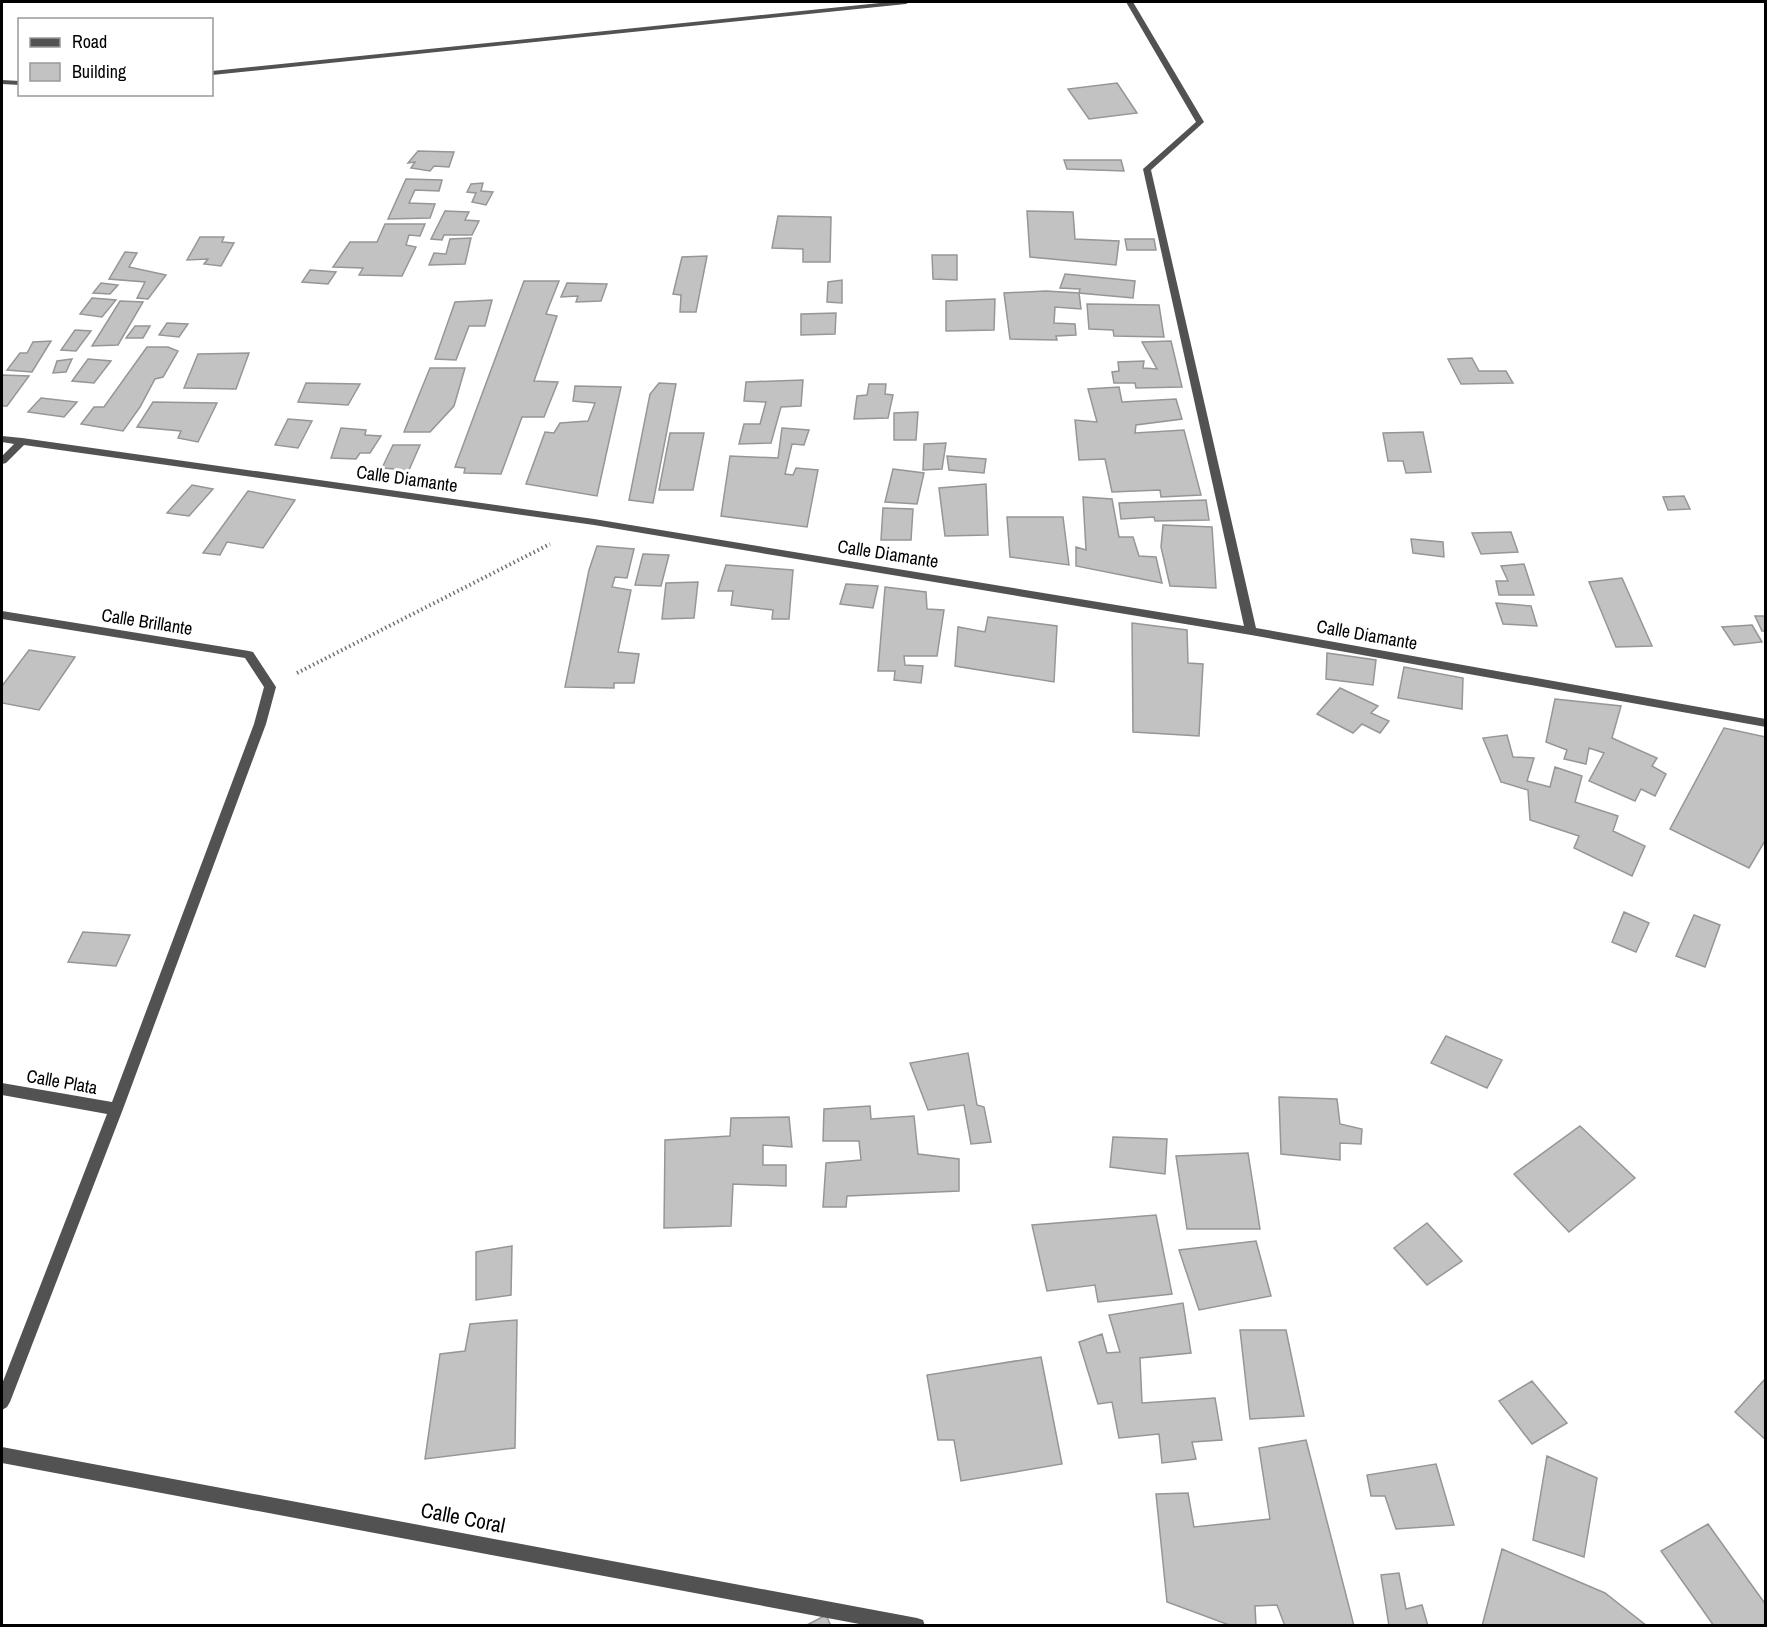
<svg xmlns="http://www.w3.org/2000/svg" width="1767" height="1627" viewBox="0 0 1767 1627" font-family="'Archivo Narrow',sans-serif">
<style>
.building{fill:#c2c2c2;stroke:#969696;stroke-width:1.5}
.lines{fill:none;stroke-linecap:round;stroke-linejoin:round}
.path{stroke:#747474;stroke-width:4;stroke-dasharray:1.5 3;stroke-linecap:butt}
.street{fill:#525252;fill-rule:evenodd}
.labels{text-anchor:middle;stroke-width:6;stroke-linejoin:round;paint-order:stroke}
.street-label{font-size:18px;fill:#000;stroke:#fff}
.near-street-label{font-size:21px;fill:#000;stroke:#fff}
</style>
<rect width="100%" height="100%" fill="#fff"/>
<path class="building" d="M1117,83l20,30 -48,6 -21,-30z
M418,151l36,1 -5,15 -15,-1 -4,5 -19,-3 4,-6 -7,1z
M1064,160h57l3,11 -57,-2z
M406,179l36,1 -3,11 -24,-1 -6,13 26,1 -5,14 -42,1z
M483,183l-2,8 12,1 -7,13 -14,-3 4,-9 -9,-1 4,-8z
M445,211l24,1 -4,8 14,1 -7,14h-28l-2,5 -11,-1z
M1027,211l46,1 2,27 44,2 -3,24 -86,-8z
M778,216l53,1 -1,45h-27v-13l-31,-1z
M385,224h40l-5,12 -11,-1 -3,10 10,2 -14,29 -43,-1 4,-7 -30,-1 17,-25h27z
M200,237h24l-2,5 12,1 -13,23 -17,-2 4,-5 -21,1z
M471,238l-6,26 -36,1 5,-12 12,1 4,-15z
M1125,239h29l2,11h-29z
M125,252l12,1 -8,14 37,8 -18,24 -11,-1 8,-16 -36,-3z
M932,255h25v25l-24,-1z
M707,256l-11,56h-16l1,-17 -8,-1 9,-37z
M310,270l26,2 -8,12 -26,-2z
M1065,274l70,7 -2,17 -54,-5 1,-4 -20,-1z
M842,280v23l-15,-1 1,-20z
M524,281h35l-13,33 11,2 -23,65 24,1 -14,35h-22l-21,57 -37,-1 1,-5 -10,-1z
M101,283l17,2 -8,9 -17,-1z
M567,283l40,1 -6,17 -25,1 2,-6 -17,1z
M1046,291l33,2 2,16 -26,-2 -1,16 21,1 1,11 -20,1 1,4 -47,-1 -6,-46z
M92,298l24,2 -14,17 -22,-3z
M995,299l-1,31 -48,1v-30z
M492,300l-7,26h-16l-13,34 -21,-1 20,-57z
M120,301l23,1 -25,43 -26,1z
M1087,304l72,1 5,32 -50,-1 -1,-6 -24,-1z
M836,313l-1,21 -34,1v-21z
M167,323l21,1 -9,13 -20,-2z
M135,326h15l-7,12h-17z
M75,330l16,1 -15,20 -15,-1z
M51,341l-19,31 -25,-2 13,-17h7l6,-11z
M1171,341l11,46 -46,1 -1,-5h-21l-2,-11 7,-1 -1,-9 26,-1 -1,7 14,1 -15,-27z
M147,347h21l10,4 -15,26 -8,2 -15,28 -17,24 -42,-7 13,-17h10z
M249,353l-13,36 -52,-1 14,-34z
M1472,358l7,13h27l7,12 -52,1 -13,-25z
M72,359l-6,13 -13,1 4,-12z
M88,359l23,2 -17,22 -22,-2z
M430,368h35l-11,38 -24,26h-26z
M2,375l27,1 -22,30h-5z
M803,380l-2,26 -20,1 -10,36 -32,1 5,-20h16l6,-22 -22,-1 2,-19z
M306,383l54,1 -12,21 -50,-3z
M659,383l17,1 -23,119 -24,-3 21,-106z
M869,384h17l-1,10 8,1 -5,23 -34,1 3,-23 10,-1z
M575,386l46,1 -24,109 -71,-12 19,-52 9,1 6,-10 28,-2 7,-18 -22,-2z
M1119,387l3,15 54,-3 6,20 -46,6 -1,8 49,-3 17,65 -40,2 -1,-7 -48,2 -7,-33 -26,1 -4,-40 22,2 -9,-33z
M41,398l36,4 -13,15 -36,-5z
M153,402l64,1 -19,39 -20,-4 3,-7 -44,-4z
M918,412l-2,28h-22v-27z
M288,419l24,2 -14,27 -23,-3z
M341,428l25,2 -1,5 16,1 -11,17h-10l-4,6 -25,-1z
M782,428l27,2 -5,15 -12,-1 -7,30 8,1 3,-7 22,2 -11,57 -86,-11 9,-60 48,2z
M1423,432l8,40 -25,1 -3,-12h-15l-5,-28z
M670,433h34l-11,57h-34z
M946,443l-4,26 -19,1 1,-26z
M393,445h27l-11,25 -27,-2z
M947,456l39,3 -2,14 -35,-3z
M893,469l31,4 -7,31 -32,-2z
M986,484l2,51 -43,1 -6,-48z
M192,485l21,4 -24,27 -22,-3z
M248,491l47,9 -32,48 -36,-6 -7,13 -17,-2z
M1684,496l6,13 -22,1 -5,-13z
M1083,497l29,2 7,38h14l6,19 17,1 6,26 -86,-17v-19l10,3z
M1206,500l3,20 -54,1 -1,-4 -33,2 -2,-16z
M883,508l30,1 -2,31h-30z
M1007,517h56l6,48 -59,-8z
M1163,525l49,2 4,61 -46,-2 -9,-39z
M1511,532l7,20 -37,2 -9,-21z
M1411,539l32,3 1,15 -31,-4z
M597,546l37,3 -7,29 -12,-1 -3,10 19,3 -13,62 21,2 -5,29h-20v5l-49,-1 24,-117z
M643,554l26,1 -8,31 -26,-1z
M1524,564l10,31h-35l-3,-14h12l-7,-15z
M726,565l67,5 -4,49h-17l1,-9 -42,-5 2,-14h-15z
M1622,578l30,68 -36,1 -27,-65z
M698,582l-4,36 -32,1 4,-36z
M846,584l32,2 -5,22 -33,-4z
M885,587l41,5 1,17 17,1 -7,46h-33l1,9 18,1 -2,17 -27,-3 1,-9h-17z
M1496,603l35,3 6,20 -34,-2z
M1755,616h11v15h-4z
M988,617l69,9 -3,56 -99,-16 3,-39 27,5z
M1132,623l55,7 1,33 15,1 -4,72 -66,-4z
M1752,625l10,17 -28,3 -12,-18z
M29,650l46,7 -36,53 -37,-7v-17z
M1327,653l49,7 -3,25 -47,-6z
M1404,667l59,11 -1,31 -64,-11z
M1340,688l38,18 -7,7 18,8 -9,12 -18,-9 -9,9 -36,-19z
M1555,699l66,7 -9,32 45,20 -5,8 14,8 -11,22 -14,-7 -6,12 -46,-20 15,-28 -15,-5 -3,16 -22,-5 3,-9 -21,-8z
M1724,728l42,9v102l-17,29 -79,-39z
M1507,735l6,22 21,1 -7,23 23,6 5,-20 27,9 -7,26 43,14 -5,15 32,15 -13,30 -58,-28 5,-12 -49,-16 -2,-30 -27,-8 -18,-44z
M1624,912l25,11 -13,29 -24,-10z
M1694,915l26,10 -15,42 -29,-11z
M83,932l47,3 -14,31 -48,-4z
M1446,1036l56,24 -15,28 -56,-25z
M968,1053l9,52 7,2 7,35 -20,2 -7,-39 -36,5 -18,-47z
M1279,1097l58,2 3,25 22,5 -1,15 -21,-1v17l-59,-6z
M870,1106l1,13 43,-3 4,38 41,5v32l-112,5 -1,11h-23l3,-44 35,-3 -2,-19h-36l1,-32z
M789,1117l3,30 -29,-2v20h23v21l-53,-2 -2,42 -67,2 1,-88 65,-4 1,-18z
M1580,1126l55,52 -66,54 -55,-58z
M1113,1137l54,2 -2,35 -55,-7z
M1248,1153l12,76h-73l-11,-73z
M1156,1215l16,79 -74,8 -3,-17 -48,6 -15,-66z
M1427,1223l35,38 -35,24 -33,-37z
M1256,1241l15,55 -72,14 -20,-60z
M512,1246l-1,49 -35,5v-48z
M1183,1303l8,50 -51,5 2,45 73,-5 7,42 -30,2 4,17 -34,4 -3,-29 -40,4 -7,-36 -14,2 -19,-62 23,-8 5,19 13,-1 -11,-37z
M517,1320l-2,128 -90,11 15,-105 25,-3 5,-27z
M1240,1330h46l18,86 -54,3z
M1041,1357l21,107 -101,17 -7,-41h-16l-11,-65z
M1766,1378v62l-31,-28z
M1532,1381l35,42 -35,21 -33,-43z
M1306,1440l48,186h-69l-8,-21 -22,1 1,20h-24l-65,-24 -11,-108 32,-1 6,34 76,-8 -11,-71z
M1547,1456l50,22 -13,79 -51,-17z
M1436,1464l18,61 -58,4 -11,-33h-14l-4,-21z
M1708,1524l58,81v21h-52l-53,-75z
M1502,1549l103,44 42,33h-165z
M1399,1573l7,36 16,-4 6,21h-39l-8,-51z
M826,1615l5,11h-26z"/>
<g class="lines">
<path class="path" d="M297,673l253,-129"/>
<path class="street" d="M890,2h20l-4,2 -694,71v-4z
M1126,2h7l71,120 -53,48 105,458 510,91v8l-515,-92 -657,-110 -570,-80 -18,18 -4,1v-8l12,-12 -12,-2v-6l20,2 572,81 650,107 -101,-457 53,-47z
M2,80l18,1v4l-18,-1z
M2,611l247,40 4,1 23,35 -10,37 -143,385 -113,293 -3,5 -5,3v-26l105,-270 -105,-19v-12l110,19 142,-378 10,-37 -19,-29 -243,-39z
M2,1447l915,171 6,2 2,6h-55l-868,-163z"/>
</g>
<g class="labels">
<g class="street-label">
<text transform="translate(407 479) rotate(8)" y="6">Calle Diamante</text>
<text transform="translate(888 554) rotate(9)" y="6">Calle Diamante</text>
<text transform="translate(147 622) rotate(9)" y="6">Calle Brillante</text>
<text transform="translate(1367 635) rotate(10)" y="6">Calle Diamante</text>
<text transform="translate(62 1082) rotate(10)" y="6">Calle Plata</text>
</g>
<g class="near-street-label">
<text transform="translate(463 1518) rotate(11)" y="7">Calle Coral</text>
</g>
</g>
<rect width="1767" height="1627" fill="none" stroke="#000000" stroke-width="6"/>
<rect x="18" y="18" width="195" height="78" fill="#ffffff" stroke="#999999" stroke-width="1.5"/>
<rect x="30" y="38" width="30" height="9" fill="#525252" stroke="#999999" stroke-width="1.5"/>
<text x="72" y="48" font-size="18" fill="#000000">Road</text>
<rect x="30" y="63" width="30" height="18" fill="#c2c2c2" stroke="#999999" stroke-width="1.5"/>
<text x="72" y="78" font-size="18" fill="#000000">Building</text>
</svg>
